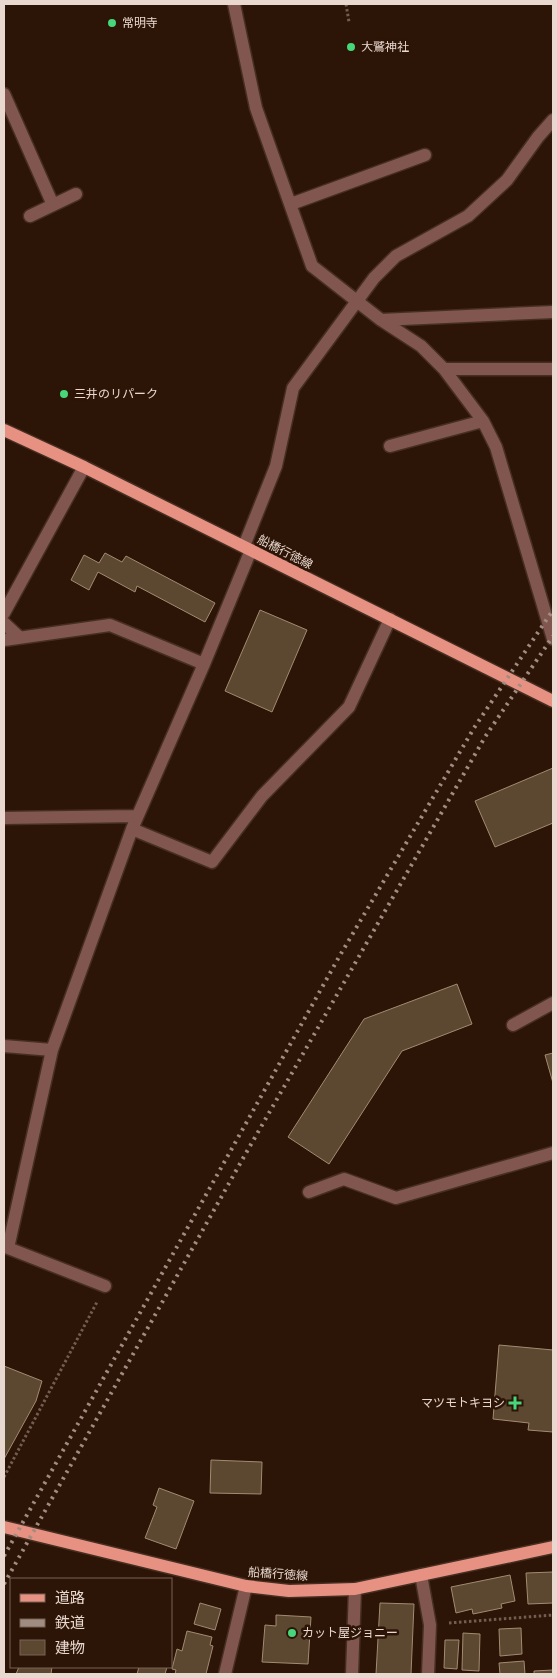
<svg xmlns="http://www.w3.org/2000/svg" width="557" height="1678" viewBox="0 0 557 1678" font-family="Roboto,'Noto Sans JP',sans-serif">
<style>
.building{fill:#5c4830;stroke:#a28b71}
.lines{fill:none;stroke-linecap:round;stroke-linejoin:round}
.minor-casing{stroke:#462f22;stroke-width:15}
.major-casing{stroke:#462f22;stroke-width:15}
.path{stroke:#725d51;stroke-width:3;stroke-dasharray:2.5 2.5;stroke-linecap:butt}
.minor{stroke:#80564f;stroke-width:12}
.major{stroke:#e79183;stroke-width:12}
.rail{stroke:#a08c81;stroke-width:4;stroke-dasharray:2.5 5;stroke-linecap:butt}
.poi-dot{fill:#45d77a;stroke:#2c1406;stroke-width:2}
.labels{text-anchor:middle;stroke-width:5;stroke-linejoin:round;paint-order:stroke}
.poi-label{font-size:12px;fill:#e9d8cf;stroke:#2c1406;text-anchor:start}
.street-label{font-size:12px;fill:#e9d8cf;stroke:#2c1406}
</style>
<rect width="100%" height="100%" fill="#2c1406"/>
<path class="building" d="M105,553l17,9 4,-6 89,47 -10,19 -68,-36 -2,6 -37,-20 -9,18 -18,-10 13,-25 15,8z
M260,610l47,20 -35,82 -47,-21z
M553,768v55l-58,24 -20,-46z
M457,984l15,40 -70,27 -73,113 -41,-27 76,-118z
M553,1053v30l-8,-28z
M499,1345l54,5v82l-25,-2 1,-7 -36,-4z
M4,1366l38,15 -6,20 -32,58z
M211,1460l51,2 -1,32 -51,-1z
M159,1488l35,13 -18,48 -31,-11 12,-31 -4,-2z
M553,1572v31l-25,1 -2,-31z
M510,1575l5,26 -14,3 1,4 -29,6 -1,-5 -16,4 -5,-26z
M200,1603l21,6 -6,21 -21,-6z
M380,1603l34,1 -3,70h-35z
M276,1615l35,2 -3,47 -46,-2 3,-37 11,1z
M521,1628l1,26 -22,2 -1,-27z
M187,1631l25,6 -2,8 3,1 -7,28h-31l1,-4 -4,-1 5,-20 5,2z
M463,1633l17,1 -1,37 -17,-1z
M445,1640h14l-2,29 -13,-1z
M524,1661l1,13h-25l-1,-11z
M19,1667h33l-1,7h-35z
M139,1667h28l-2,7h-28z
M553,1670v4h-19v-3z"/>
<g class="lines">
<g class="minor-casing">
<path id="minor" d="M234,4l22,104 56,158 69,54 40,26 23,23 39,52 13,26 57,192
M4,94l49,111
M291,204l134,-49
M30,216l46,-22
M381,320l172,-8
M444,369h109
M390,446l93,-25
M244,546l32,-80 17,-78 81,-110 22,-22 72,-40 39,-36 31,-43 15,-17
M4,613l80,-146
M4,623l15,14
M4,640l106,-15 94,39
M4,818l133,-2
M132,829l80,33 50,-66 87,-89 41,-88
M513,1025l40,-22
M4,1046l48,4
M309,1192l35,-13 52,19 157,-45
M105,1286l-97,-38 44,-198 80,-221 72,-165 47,-114
M421,1575l9,50 -2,49
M225,1674l21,-88
M352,1674l3,-85"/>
</g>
<g class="major-casing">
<path id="major" d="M4,430l80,37 469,234
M4,1527l242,59 43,5 66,-2 198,-42"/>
</g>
<path class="path" d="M346,4l3,18
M4,1477l93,-175
M449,1623l104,-8"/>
<use href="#minor" class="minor"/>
<use href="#major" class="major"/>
<path class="rail" d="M4,1556l335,-599 135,-229 79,-118
M4,1584l242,-431 239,-416 68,-101"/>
</g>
<g class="poi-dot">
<circle cx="112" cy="23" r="5"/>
<circle cx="351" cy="47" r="5"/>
<circle cx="64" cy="394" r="5"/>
<path d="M512.5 1395.5h5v5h5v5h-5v5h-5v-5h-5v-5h5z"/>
<circle cx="292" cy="1633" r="5"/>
</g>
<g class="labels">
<g class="poi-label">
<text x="122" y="27">常明寺</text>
<text x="361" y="51">大鷲神社</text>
<text x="74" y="398">三井のリパーク</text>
<text x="505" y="1407" text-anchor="end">マツモトキヨシ</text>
<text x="302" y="1637">カット屋ジョニー</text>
</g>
<g class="street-label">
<text transform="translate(285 552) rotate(27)" y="4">船橋行徳線</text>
<text transform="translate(278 1574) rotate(4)" y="4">船橋行徳線</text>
</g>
</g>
<rect width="557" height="1678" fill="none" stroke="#e9d8cf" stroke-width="10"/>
<rect x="10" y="1578" width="162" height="90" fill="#2c1406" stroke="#786256"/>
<rect x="20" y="1594" width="25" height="8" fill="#e79183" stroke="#786256"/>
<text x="55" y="1603" font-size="15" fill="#e9d8cf">道路</text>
<rect x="20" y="1619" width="25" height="8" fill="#a08c81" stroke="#786256"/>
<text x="55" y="1628" font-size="15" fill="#e9d8cf">鉄道</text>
<rect x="20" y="1640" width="25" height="15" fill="#5c4830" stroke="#786256"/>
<text x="55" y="1653" font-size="15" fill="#e9d8cf">建物</text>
</svg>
